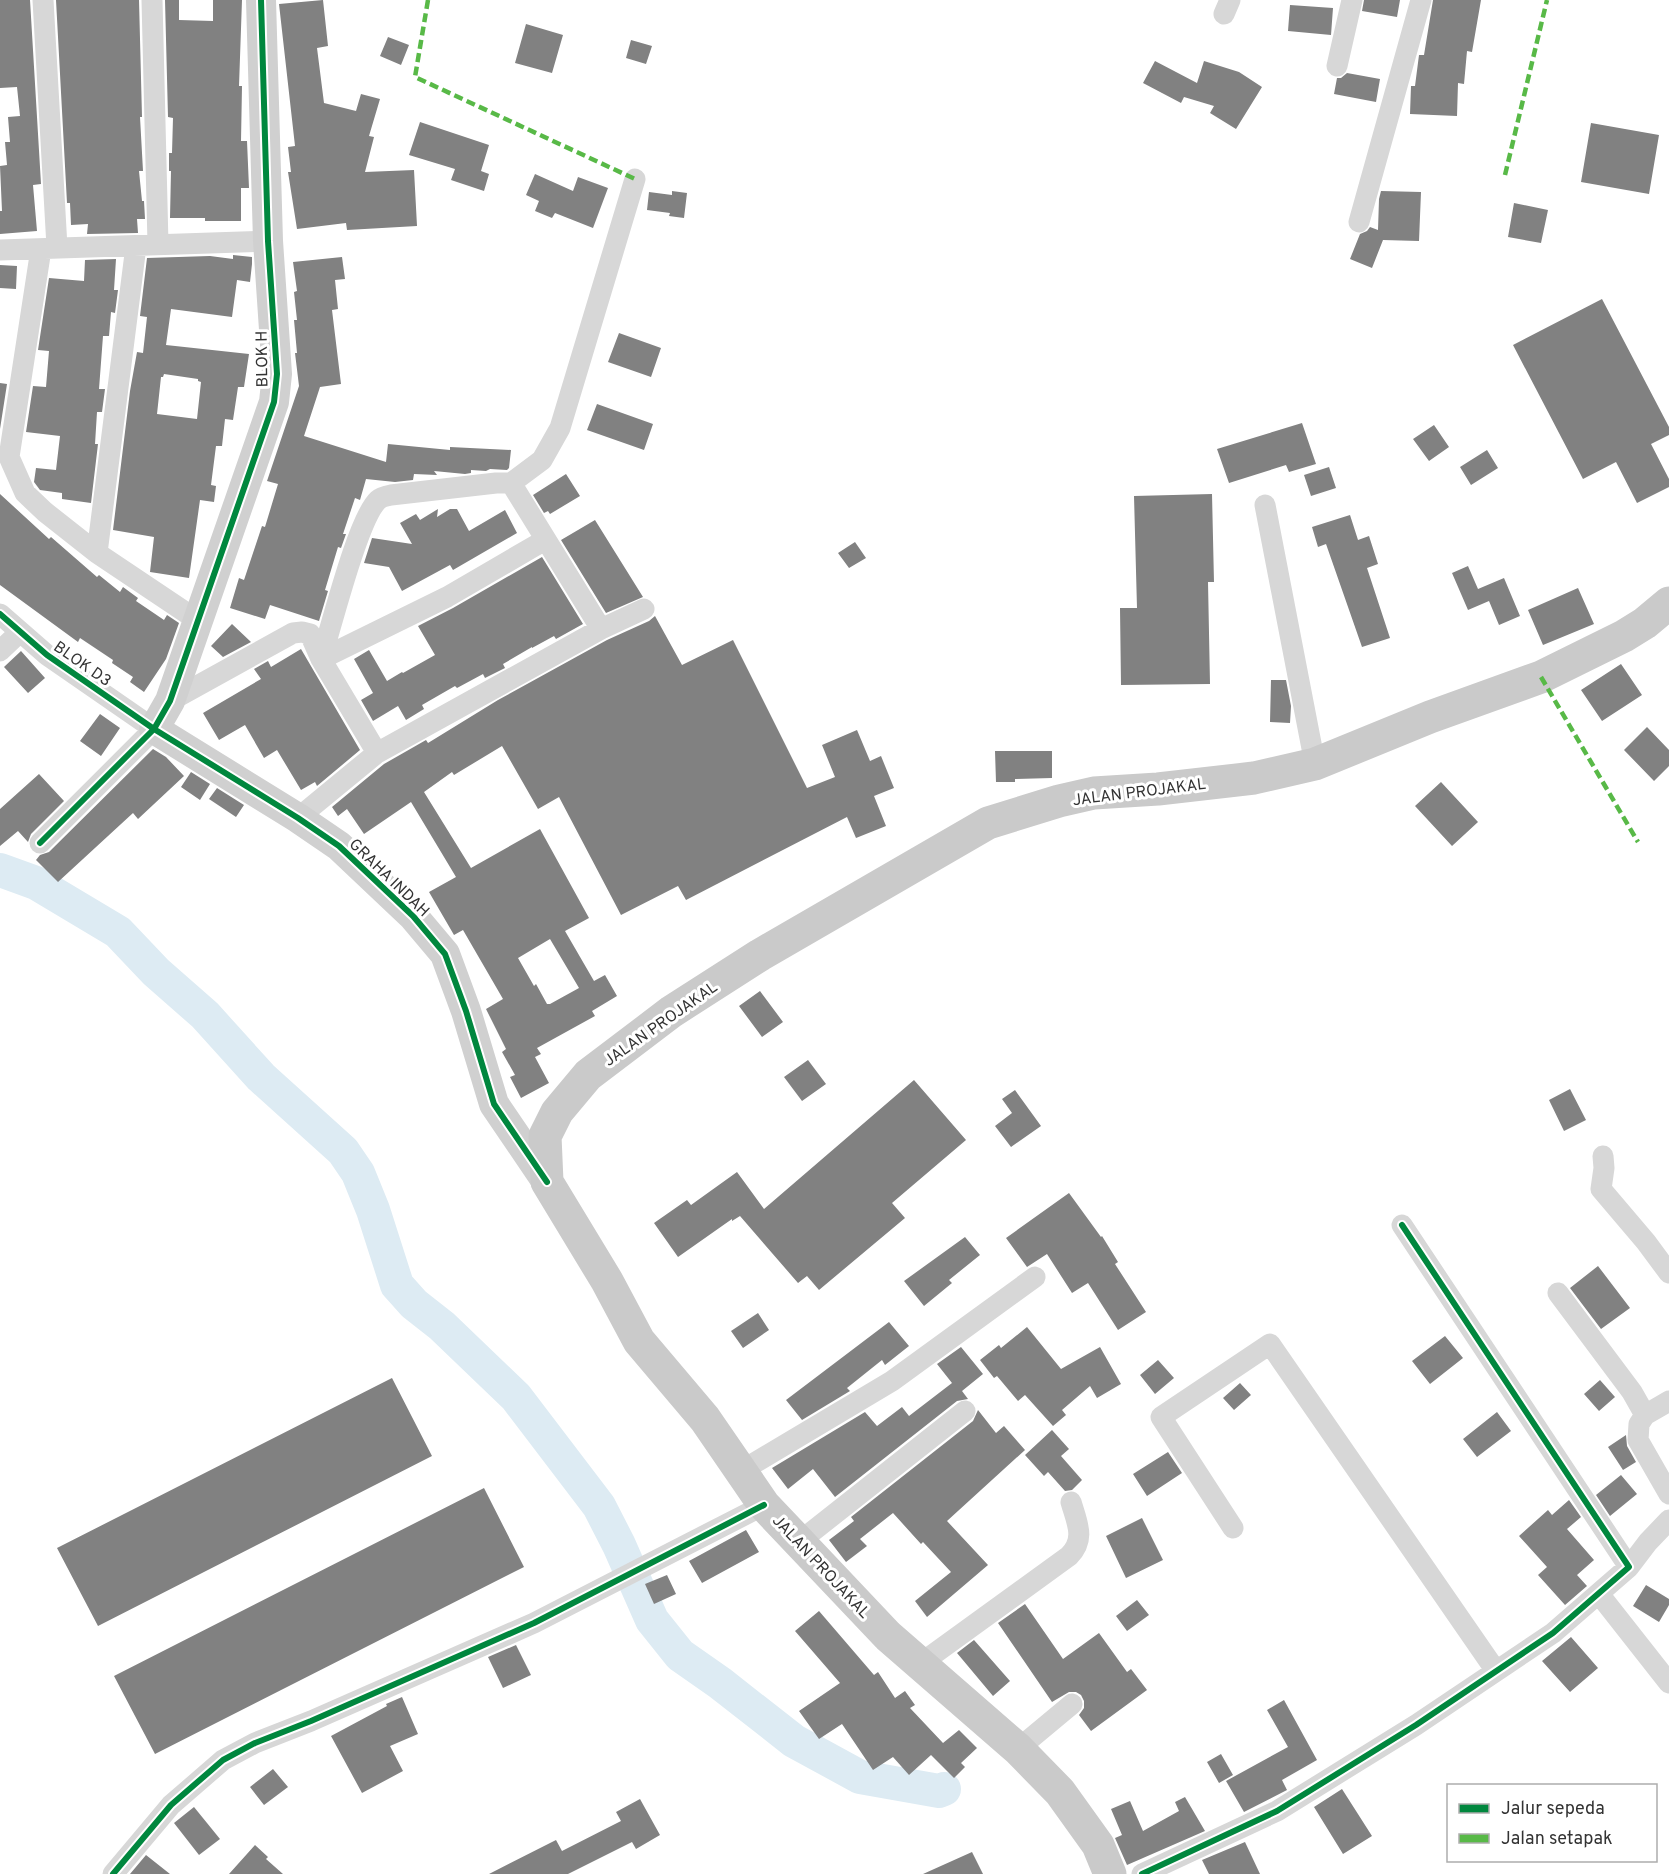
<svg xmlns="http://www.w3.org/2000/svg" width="1669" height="1874" viewBox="0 0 1669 1874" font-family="Overpass,sans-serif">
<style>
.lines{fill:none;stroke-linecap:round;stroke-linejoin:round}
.river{stroke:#ddebf3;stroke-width:34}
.building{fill:#818181;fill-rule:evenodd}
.street{stroke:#d7d7d7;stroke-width:21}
.secondary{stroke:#d0d0d0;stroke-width:30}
.primary{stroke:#cacaca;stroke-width:33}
.quiet{stroke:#58b947;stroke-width:4.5;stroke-dasharray:9 4.5;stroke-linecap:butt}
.cycleway-casing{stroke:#fff;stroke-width:10}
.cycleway{stroke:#00873e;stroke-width:6}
.labels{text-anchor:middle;stroke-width:6;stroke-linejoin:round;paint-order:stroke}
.street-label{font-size:16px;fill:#333;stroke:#fff}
</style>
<rect width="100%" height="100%" fill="#fff"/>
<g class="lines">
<path class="river" d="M0,870l36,13 82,49 38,40 49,43 56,62 82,74 15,22 15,37 24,75 17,19 28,22 74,71 83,109 20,39 33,75 28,35 40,28 74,58 66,36 79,14 5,-2"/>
</g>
<path class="building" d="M0,0h30l11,184 -8,1 4,46 -37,3v-23h2l-2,-45 7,-1 -2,-23h5l-2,-25 12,-1 -3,-29 -17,1z
M56,0h83l3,117h-2l3,54h-4l3,30h2l1,18h-8l1,14 -51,1 1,-10 -17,1 -1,-22h-3z
M165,0h14v20l34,1v-21h29l-3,86h3l-1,55h6l2,47h-8v33h-36v-3h-35l1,-47h-2v-18h3l1,-35 -5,-1z
M323,0l5,46 -11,2 7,55 32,8 5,-17 19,5 -11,37 5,1 -9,35 49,-2 3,56 -70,4 -1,-7 -49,6 -9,-57h3l-3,-25 7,-1 -16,-142z
M1364,0h36l-3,17 -35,-6z
M1433,0h48l-9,52 -5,-1 -3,33 -6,-1 -1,33 -47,-2 1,-28h4l4,-31h5z
M1290,5l43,3 -2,27 -43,-4z
M526,24l37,11 -11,38 -37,-10z
M388,37l21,8 -8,20 -21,-9z
M631,40l21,6 -6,18 -20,-6z
M1155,61l42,22 7,-22 35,11 23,15 -26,42 -26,-16 4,-7 -30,-9 -3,6 -38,-20z
M1347,73l33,6 -4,23 -42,-8 3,-16h4z
M420,122l69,23 -8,26 8,3 -5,17 -33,-11 4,-11 -46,-14z
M1591,123l68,12 -10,59 -68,-12z
M535,174l38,17 5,-14 30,11 -15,40 -38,-15 -3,5 -17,-7 4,-10 -13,-6z
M672,191l15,2 -3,25 -15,-2 1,-3 -23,-3 2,-18 23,3z
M1381,191l40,1 -2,49 -36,-1 -11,28 -22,-9 10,-25 7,-3 3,-4 8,3 1,-31z
M1514,203l34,7 -7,33 -33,-6z
M233,255l19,2v7l-2,18 -13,-2 -5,37 -61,-8 -5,36 83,9 -5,33h-6l-5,33 -8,-1 -3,27h-6l-5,39 5,1 -2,16 -14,-2 -11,78 -39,-6 4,-35 -41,-7 17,-139 7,-39 6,1 4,-36 -7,-1 7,-58 63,-2 23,3zM164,374l34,5v2l3,1 -4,37 -40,-5 4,-37h2z
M342,257l3,22 -10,1 3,29 -6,1 9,74 -21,3 -16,49 82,26 2,-18 62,6v-3l61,3 -2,18 -2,2 -17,-1 -4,2 -15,-1v3l-6,1 -31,-3 3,4 -23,-1 -1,6 -18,2 -29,-3 -6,21 -5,-2 -12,36h3l-5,14 -3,-1 -13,43 3,1 -9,30 -49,-16 -5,14 -35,-11 9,-30 5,2 18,-54 3,1 13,-43 -11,-3 32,-95 -4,-33h2l-3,-33h3l-3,-28 3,-1 -4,-29z
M116,259l-2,31h4l-3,23 -4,-1 -2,24h-6l-4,53h6l-3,23h-5l-2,32h3l-7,59 -29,-4v-6l-22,-3 -6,-8 2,-14 20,2 4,-34 -34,-4 7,-46 13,1 3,-36 -11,-1 11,-72 35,3 1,-21z
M0,265l17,1 -1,23 -16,-1z
M1602,299l67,128v8l-18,9 18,35v8l-32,16 -21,-41 -33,17 -70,-134z
M619,333l42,15 -10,29 -43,-15z
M0,383l7,1 -7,45z
M597,404l56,20 -9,26 -57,-20z
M1302,423l14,41 -27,8 -3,-7 -57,18 -12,-34z
M1434,425l15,22 -20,14 -16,-22z
M1487,450l11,18 -27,17 -11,-18z
M1329,467l7,21 -25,8 -7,-21z
M566,474l14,22 -30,18 -2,-3 -4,2 -11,-18z
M0,494l49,45 2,-2 46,40 2,-2 21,17 3,-5 15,11 -2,3 28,19 3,-5 12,8 -13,36 -22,33 -14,-10 3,-5 -21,-14 1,-3 -33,-22 -2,4 -78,-57z
M1212,494l2,88h-6l2,102 -89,1 -1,-77h17l-3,-112z
M438,509l-1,8 13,-8h7l12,22 36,-21 12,23 -64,37 -3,-5 -48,26 -13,-24 -25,-4 8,-25 40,6 -12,-21 16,-9 4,6z
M1350,515l8,25 11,-4 9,28 -11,4 23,70 -28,9 -36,-103 -8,3 -6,-20z
M595,520l48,77 -37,16 -45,-73z
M855,542l11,16 -17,10 -11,-15z
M542,557l41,67 -27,15 -2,-3 -22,12v-1l-29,17 2,4 -20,10 -2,-4 -26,14 -2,-2 -33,19 2,4 -18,11 -8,-14 -25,15 -12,-21 12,-7 -19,-34 15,-9 18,31 15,-9 1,1 32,-18 -17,-29 35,-18z
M1468,566l10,23 26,-11 16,38 -21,9 -10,-24 -21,9 -16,-37z
M1578,588l16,36 -51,21 -15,-35z
M655,616l27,49 51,-25 74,148 28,-11 -13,-32 35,-15 13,31 11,-5 13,32 -20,8 12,30 -30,12 -9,-21 -161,83 -8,-14 -57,29 -62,-118 -21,12 -36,-63 -48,29 -2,-3 -28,20 47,76 69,-39 49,89 -24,13 29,50 11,-6 12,21 -25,15 3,5 -58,32 4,6 -6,3 14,26 -28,15 -11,-21 5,-2 -13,-23 4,-3 -20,-40 17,-10 -40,-69 -9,5 -25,-43 27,-15 -45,-75 -47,32 -17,-25 -9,7 -6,-9 52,-43 42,-24 2,3 70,-43 109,-60 42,-19zM550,939l29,49 -29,16h-3l-11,-20 -2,2 -16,-28z
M232,624l19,18 -28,15 -12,-11z
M301,649l59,101 -43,36 -2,-4 -14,8 -24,-40 -13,8 -19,-33 -26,15 -16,-27 58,-34 -7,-10 14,-8 3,6z
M21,651l24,27 -17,15 -24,-26z
M1621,664l21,31 -40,26 -21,-31z
M1271,680h15l5,26 -1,17 -20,-1z
M100,714l20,14 -19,28 -21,-15z
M1647,727l22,23v16l-15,15 -30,-31z
M153,749l13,8 18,19 -46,43 -5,-6 -75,69 -22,-22 4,-5 9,-3z
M995,751h57v27l-37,1v3h-19z
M191,772l19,12 -10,16 -19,-13z
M39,774l25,27 -33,33 -3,8 -10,-11 -18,15v-37z
M1441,782l37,40 -26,24 -37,-40z
M217,788l27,17 -8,12 -27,-18z
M760,991l23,31 -21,15 -23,-31z
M808,1060l18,24 -24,17 -18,-24z
M914,1080l52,60 -74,63 13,15 -86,72 -12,-14 -9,7 -58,-67 -8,5v-2l-54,38 -24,-34 33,-23 4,5 46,-33 27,37z
M1570,1089l16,31 -22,11 -15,-31z
M1015,1090l26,36 -30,21 -16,-21 17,-13 -10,-14z
M1069,1193l32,44 1,-1 16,26 -3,2 31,48 -28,18 -30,-47 -16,10 -25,-39 -20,13 -21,-29z
M965,1237l15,18 -31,25 3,3 -28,23 -20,-25z
M1598,1266l32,42 -29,21 -31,-41z
M758,1313l11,17 -26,18 -12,-17z
M889,1322l20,24 -24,19 -3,-5 -35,28 3,3 -48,29 -16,-20z
M1027,1327l34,42 39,-22 21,37 -24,14 -7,-12 -28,24 4,5 -13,11 -28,-31 -7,6 -21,-25 -3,2 -14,-18 19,-15 2,3z
M1445,1336l18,22 -33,26 -18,-23z
M961,1347l22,27 -21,17 6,8 -11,2 -122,96 -22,-28 -25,20 -16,-21 93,-56 12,14 25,-19 7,9 43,-33 -15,-19z
M1158,1360l16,18 -19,16 -15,-19z
M392,1378l40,78 -334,170 -41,-78z
M1600,1380l15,17 -16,14 -15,-17z
M1240,1383l11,12 -17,15 -11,-12z
M978,1410l18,23 8,-7 21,24 -78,71 41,44 -61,52 -12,-16 36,-29 -28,-30 -2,2 -28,-31 -33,26 7,7 -21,16 -17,-22 25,-19 -3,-4 122,-96z
M1497,1412l14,19 -34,26 -14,-18z
M1052,1430l17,19 -8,7 21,24 -10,10 -7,1 -17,-19 -4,4 -19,-21z
M1626,1435l1,11 9,16 -13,8 -15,-23z
M1168,1452l14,21 -35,23 -14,-22z
M1621,1475l16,19 -27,22 -14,-21z
M484,1488l40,79 -369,187 -41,-78z
M1569,1500l12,17 -14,12 27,31 -17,15 10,11 -22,19 -27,-30 9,-8 -28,-31 29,-26 4,5z
M1142,1518l21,42 -37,18 -20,-42z
M746,1530l13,22 -57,31 -13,-22z
M667,1575l9,19 -22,10 -9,-20z
M1646,1585l23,14v6l-10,17 -26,-16z
M1137,1600l12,15 -22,16 -11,-15z
M1025,1604l38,55 36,-26 28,39 4,-3 16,21 -56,41 -12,-16 5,-7v-7l-3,-6 -5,-3h-7l-17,10 -54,-79z
M819,1611l55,64 4,-3 17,26 10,-7 10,14 -5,3 33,35 16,-13 18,18 -16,15 4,4 -11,11 -23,-23 -22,20 -16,-18 -20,13 -31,-46 -23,15 -20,-28 41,-28 -45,-52z
M1571,1637l27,31 -28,24 -28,-31z
M974,1640l36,41 -17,15 -36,-43z
M516,1645l15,30 -28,13 -15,-31z
M402,1697l16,37 -28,12 13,25 -41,22 -31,-57 56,-30 -1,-2z
M1284,1700l33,60 -35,20 5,10 -43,22 -18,-31 62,-34 -21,-37z
M1221,1754l12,21 -14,8 -12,-21z
M273,1769l15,18 -24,18 -14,-18z
M1342,1789l30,47 -29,18 -29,-47z
M1185,1797l20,34 -78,34 -12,-27 7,-3 -11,-26 19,-8 13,30 36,-20 -4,-9z
M640,1799l20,36 -24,14 -4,-7 -64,32h-79l67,-34 6,11 59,-30 -5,-9z
M194,1807l26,32 -21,16 -25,-32z
M1245,1842l15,32h-51l-7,-14z
M255,1845l13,12 -2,2 17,15h-54z
M972,1852l11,22h-60z
M146,1855l24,19h-40z"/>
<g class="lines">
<path class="street" d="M43,0l14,247
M152,0l6,244
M1224,14l6,-14
M1337,66l15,-66
M1359,222l62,-222
M41,249l-32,208 16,36 20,19 52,41 100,67
M0,250l268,-9
M511,483l31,-23 18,-32 75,-249
M1265,505l50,259
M97,553l39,-307
M0,614l47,41 107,74 -114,114
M0,651l20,-19
M321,659c10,-31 37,-141 57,-159 3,-3 8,-4 13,-5l105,-12h15l90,146
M321,659l126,-62 98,-57
M170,701l123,-68 9,-1 8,2 11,25 56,94
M298,818l79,-65 224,-124 43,-20
M1603,1156l1,12 -3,21 45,53 23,31
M1558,1293l74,99 13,23
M1669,1401l-24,14 -6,9 -1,16 31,54
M741,1471l151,-90 143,-104
M1233,1528l-72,-111 109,-73 226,327
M799,1542l166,-131
M1629,1567l19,-25 21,-22
M1599,1594l70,89
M920,1664l149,-108c17,-17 8,-33 2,-54
M1018,1749l54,-45
M113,1874l58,-69 52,-45 32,-17 56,-22 223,-98 230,-118
M1142,1874l135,-63 139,-86 137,-92 76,-66 -227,-342"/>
<path class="secondary" d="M261,0l7,241 9,133 -3,28 -104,299 -16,28 144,89 41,28 74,70 32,38 21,57 28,93 53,78"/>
<path class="primary" d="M1110,1874l-12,-29 -38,-53 -42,-43 -130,-113 -124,-131 -59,-86 -66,-78 -32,-60 -60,-99 -2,-46 12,-24 31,-37 83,-63 89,-57 228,-132 71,-22 35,-8 64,-4 96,-11 61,-14 115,-47 111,-40 83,-41 21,-13 24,-20"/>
<path class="quiet" d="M428,0l-13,77 220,102
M1505,175l42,-175
M1541,677l97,165"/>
<g class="cycleway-casing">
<path id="cycleway" d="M0,614l47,41 107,74 144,89 41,28 74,70 32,38 21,57 28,93 53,78
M40,843l114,-114 16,-28 104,-299 3,-28 -9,-133 -7,-241
M113,1874l58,-69 52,-45 32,-17 56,-22 223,-98 230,-118
M1142,1874l135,-63 139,-86 137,-92 76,-66 -227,-342"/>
</g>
<use href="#cycleway" class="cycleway"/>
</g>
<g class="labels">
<g class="street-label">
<text transform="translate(261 359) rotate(-91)" y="6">BLOK H</text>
<text transform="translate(83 663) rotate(35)" y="6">BLOK D3</text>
<text transform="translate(1139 791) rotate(-7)" y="6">JALAN PROJAKAL</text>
<text transform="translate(390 877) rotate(44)" y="6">GRAHA INDAH</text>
<text transform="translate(660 1023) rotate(-35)" y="6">JALAN PROJAKAL</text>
<text transform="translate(822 1566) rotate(47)" y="6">JALAN PROJAKAL</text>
</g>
</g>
<rect x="1447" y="1784" width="210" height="78" fill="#ffffff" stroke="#adadad" stroke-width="1.5"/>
<rect x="1459" y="1804" width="30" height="9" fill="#00873e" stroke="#adadad" stroke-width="1.5"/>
<text x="1501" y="1814" font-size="18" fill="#333333">Jalur sepeda</text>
<rect x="1459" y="1834" width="30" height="9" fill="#58b947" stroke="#adadad" stroke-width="1.5"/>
<text x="1501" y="1844" font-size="18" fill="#333333">Jalan setapak</text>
</svg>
